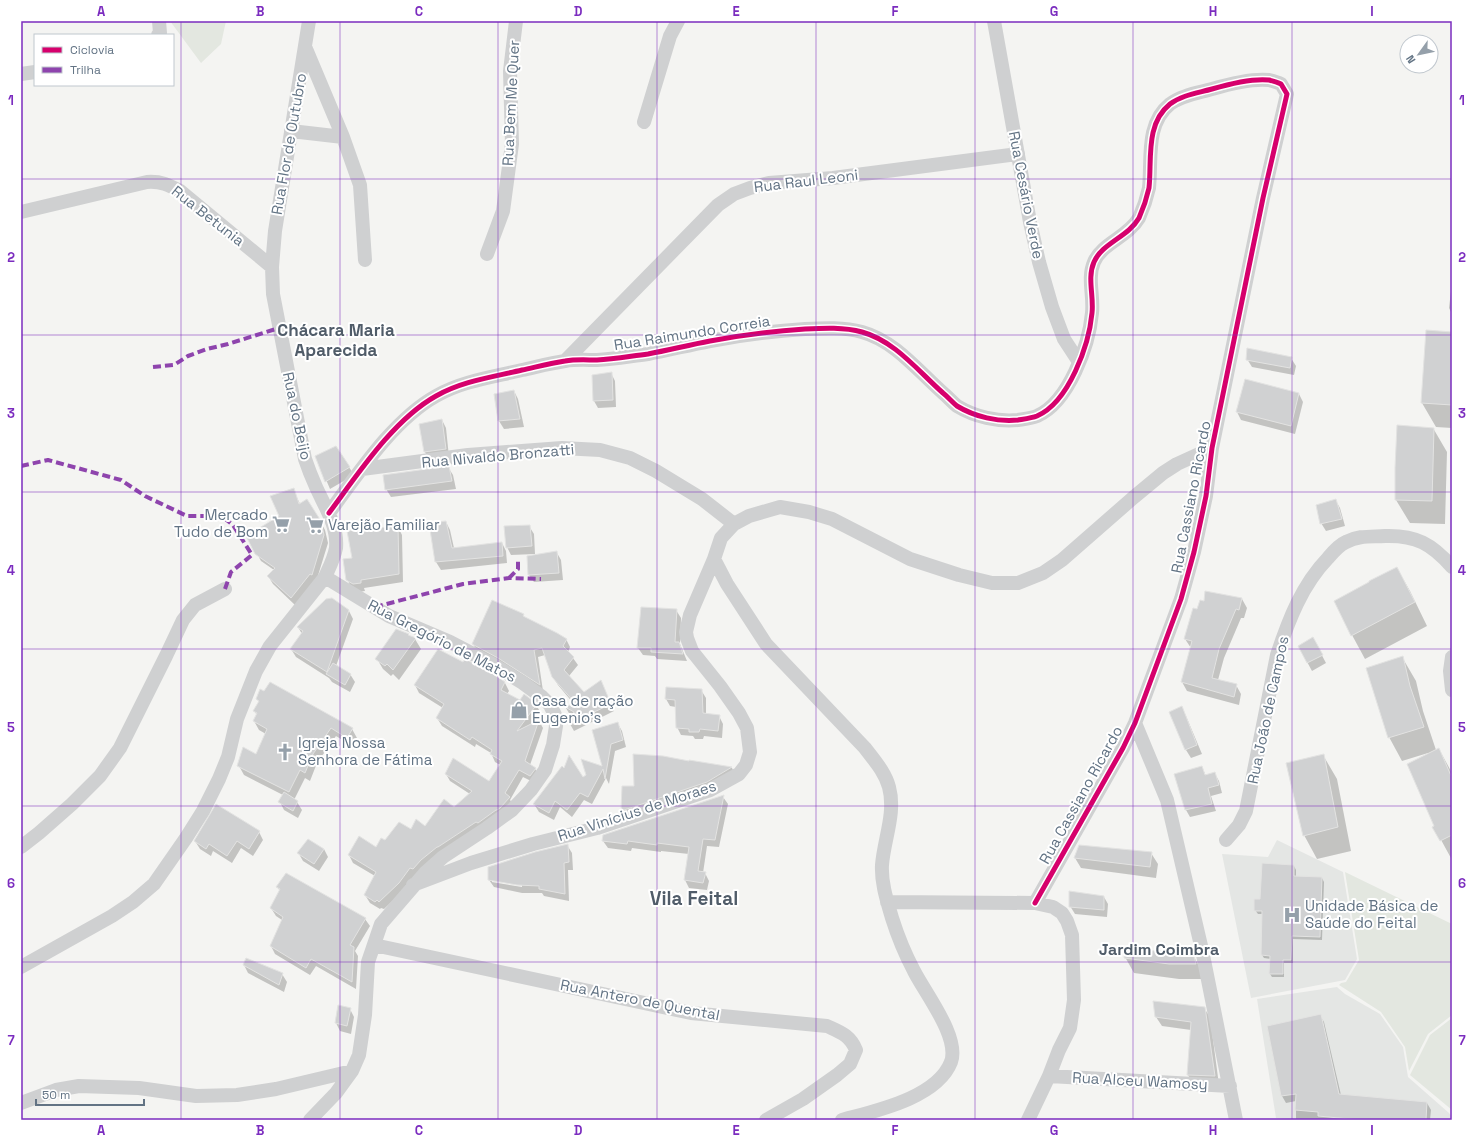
<svg xmlns="http://www.w3.org/2000/svg" width="1473" height="1141" viewBox="0 0 1473 1141" font-family="'Space Grotesk',sans-serif">
<style>
.built{fill:#e4e6e4}
.green{fill:#e3e7e0}
.shadow{fill:#0003;fill-rule:evenodd}
.building{fill:#d0d1d2;stroke:#e3e3e2}
.lines{fill:none;stroke-linecap:round;stroke-linejoin:round}
.minor{stroke:#cfd0d1;stroke-width:14}
.quiet{stroke:#8e44ad;stroke-width:4;stroke-dasharray:8 4;stroke-linecap:butt}
.cycleway-casing{stroke:#fff;stroke-width:8}
.cycleway{stroke:#d6006c;stroke-width:5}
.grid{fill:none;stroke:#7b2cbf;stroke-width:1;stroke-opacity:0.55}
.labels{text-anchor:middle;stroke-width:4;stroke-linejoin:round;paint-order:stroke}
.street-label{font-size:15px;fill:#627384;stroke:#fff}
.poi-label{font-size:15px;fill:#627384;stroke:#fff;text-anchor:start}
.neighbourhood-label{font-size:16px;font-weight:bold;fill:#505c69;stroke:#fff}
.quarter-label{font-size:17px;font-weight:bold;fill:#505c69;stroke:#fff}
.district-label{font-size:19px;font-weight:bold;fill:#505c69;stroke:#fff}
.neatline{fill:none;stroke:#7b2cbf;stroke-width:1.5}
.grid-label{font-size:13px;text-anchor:middle;font-weight:bold;fill:#7b2cbf}
</style>
<rect width="100%" height="100%" fill="#f4f4f2"/>
<path class="built" d="M1277,840l66,32 14,87 -12,21 -94,18 -29,-144 46,3z
M1337,987l8,7 35,20 23,33 5,30 41,36 3,4v3h-158l-18,-2 -19,-119z"/>
<path class="green" d="M170,21h56l-5,23 -20,19z
M1345,872l107,52v91l-24,19 -19,37 -4,-24 -24,-35 -42,-27 2,-2 5,-1 13,-22z
M1452,1018v92l-42,-35 20,-40z"/>
<path class="shadow" d="M1452,283v31l-3,-6z
M1427,331l25,2v95l-16,-1 -14,-24z
M1291,358l5,8 -2,9 -42,-8 -5,-8z
M611,373l4,8 1,26 -18,1 -4,-7z
M514,391l4,8 6,28 -20,2 -5,-8z
M1299,394l4,8 -8,32 -54,-14 -4,-8z
M442,420l4,8 3,29 -20,3 -4,-8 -4,-27z
M1433,428l14,24 -2,72 -35,-1 -14,-23z
M316,456l33,11 5,8 -24,14z
M448,467l5,8 3,14 -65,8 -5,-8z
M293,489l7,15 20,17 5,9 3,13 -12,39 -21,23 -22,-21 -5,-8 6,-6 -13,-9 -14,-25 33,-20z
M1336,501l4,7 5,18 -19,5 -5,-8z
M446,522l4,8 4,18 48,-5 4,8 1,12 -66,7 -5,-8 -5,-38z
M529,526l5,8 1,20 -24,1 -4,-8z
M398,527l4,8 1,47 -39,6 1,3 -7,1 -7,-5 -4,-8z
M557,553l4,7 2,20 -29,2 -5,-7z
M1397,568l13,23 17,35 -62,33 -13,-24z
M1242,599l5,9 -3,10h-3l-17,40 -6,22 18,5 5,9 -2,11 -52,-14 -5,-9 9,-34 -6,-9 12,-29 8,-8z
M676,610l5,8 -1,26 7,17 -30,-2 -2,-3 -12,-1 -5,-7z
M349,611l4,8 -17,47 14,8 5,8 -5,10 -18,-10 -3,-4 -33,-21 -5,-8 11,-15 -4,-7z
M523,615l2,4 41,20 4,8 -2,5 5,6 5,7 -9,11 15,17 17,-11 13,29 -40,20 -4,-7 3,-8 -3,-1 -4,-7 8,-4 -16,-19 -5,-8 -8,-22 -7,2 5,34 -66,-40 -4,-7z
M408,634l2,3 5,2 6,10 -22,31 -6,-6 -2,2 -8,-7 -6,-10z
M1317,646l9,17 -14,8 -13,-24z
M1402,657l14,24 7,30 13,39 3,-1 13,24v87l-18,-33h1l-7,-74 -26,8 -13,-24z
M464,663l25,10 16,10 4,8 -2,3 13,7 4,-6 12,10 5,8 -9,11 7,-3 4,7 -13,37 5,4 5,7 -5,7 -12,-6 -13,23 4,6 -111,85 -19,18 -3,-1 -1,1 -10,-6 -5,-8 10,-19 -22,-13 -4,-8 27,-7 9,-7 26,-11 14,-3 29,-19 16,-14 -20,-13 -4,-7 44,8 10,-17 -5,-3 -4,-9 -15,-9 -1,3 -33,-21 -5,-8 6,-10 -24,-15 -4,-8z
M701,690l5,8v17l13,1 4,8 -1,14 -18,-2 -1,3h-8l-2,-3 -12,-1 -4,-8 -1,-20 -6,-1 -4,-7z
M257,699l95,30 5,9 -5,8 -16,-10 -19,27 -7,18 -5,-3 -11,22 3,2 5,8 -4,8 -14,-8 -4,-8 3,-7 -39,-20 -5,-9 17,-11 10,-21 -7,-4 -5,-9 3,-6 -3,-4 5,-9z
M1181,708l5,8 16,38 -11,4 -5,-8 -16,-38z
M618,724l4,7 4,16 -11,4 -6,33 -3,-6 -14,26 -8,-4 -12,17 -12,-10 -6,13 -15,-8 -5,-8 69,-36 -10,-37z
M1323,755l14,24 14,72 -34,8 -13,-24z
M690,761l42,7 3,6 -110,43 -3,-6 1,-24h12l55,-24z
M1202,767l4,9 9,-2 4,7 3,12 -11,3 5,15 -26,6 -4,-7z
M723,797l5,7 -9,43 -12,-1 -4,27h2l4,8 -2,9 -18,-2 -4,-8 4,-26 -28,-3v1l-29,-4 -1,3 -23,-3 -5,-7z
M259,832l4,8 -10,16 -12,-8 -9,15 -19,-12 -2,5 -11,-7 -5,-8z
M567,845l5,8 1,17h-5l1,31 -25,-5 -2,-3h-20l-28,-6 -5,-7zM492,880l30,5v2l-30,-5z
M324,849l4,8 -9,14 -16,-10 -4,-7z
M1151,853l7,11 -2,14 -75,-10 -6,-10z
M1294,866l2,4v7l26,1 2,4 -2,58 -29,-1v24h-9v14h-12l-2,-3 1,-15 -7,-1 -2,-3 1,-41h-5l-3,-4 6,-10z
M277,887l88,32 5,7 -15,25 3,5 -2,33 -40,-23 -6,9 -35,-21 -4,-8 11,-26 -6,-4 -5,-8 9,-17z
M1104,897l4,7 -1,13 -32,-3 -5,-8z
M1125,957h69l9,16 1,6h-25l-45,-6z
M244,965l38,9 5,8 -3,10 -36,-19z
M1204,1008l6,9 9,68 -26,-1 -5,-9 3,-45 -29,-4 -6,-9z
M350,1009l4,8 -3,17 -11,-3 -4,-8z
M1320,1015l4,7 17,73 86,8 4,7 -1,10h-134v-19l-10,2 -4,-7 -14,-69z"/>
<path class="building" d="M1426,330l26,2v73l-31,-2z
M1247,348l45,9 -2,11 -44,-8z
M612,372l1,28 -20,1 -1,-26z
M1245,379l54,14 -8,33 -55,-14z
M514,390l6,29 -22,2 -4,-27z
M442,419l4,30 -22,3 -5,-28z
M1397,425l37,3 -2,73 -37,-1v-32z
M336,446l14,21 -25,15 -10,-26z
M449,466l3,15 -67,9 -2,-15z
M294,488l5,16 8,-5 14,22 3,14 -12,40 -2,-1 -19,24 -24,-22 8,-8 -20,-14 -9,-18 33,-20 -9,-20z
M1336,499l6,20 -22,5 -4,-19z
M446,521l6,27 50,-6 1,14 -68,6 -6,-39z
M530,525l2,21 -26,2 -2,-22z
M398,526l1,48 -38,6v3l-8,1 -7,-4 -3,-21 9,-1 -5,-27z
M557,551l2,22 -31,2 -1,-19z
M1397,567l18,35 -64,34 -17,-35 35,-19v-1z
M1205,591l37,7 -3,12 -3,-1 -17,40 -7,29 25,6 -3,13 -53,-15 11,-41 -8,-2 9,-31 4,1 3,-9 4,1z
M332,598l17,12 -22,62 -37,-23 13,-18 -6,-4 29,-28z
M492,600l32,14 -1,2 34,17 10,6 -4,7 11,11 -10,13 20,22 17,-12 10,24 -42,20 5,-12 -9,-5 10,-4 -23,-26 -10,-29 -8,2 6,35 -42,-27 -26,-14z
M641,607l36,2 -2,33h4l4,12 -32,-2v-4h-14z
M396,629l13,5 -1,1 8,3 -23,32 -6,-6 -2,2 -10,-7z
M1313,637l10,18 -16,8 -9,-17z
M438,649l25,13 2,-3 25,13 15,10 -4,8 19,10 4,-6 13,10 -20,27 22,-11 -14,41 11,7 -6,8 -11,-6 -14,23 5,4 -10,11 -3,2h-1l-18,13 -2,-1 -38,25h-1l-16,13 -8,9 -3,-1 -11,15 -20,19 -2,-2 -2,2 -11,-7 12,-23 -28,-17 11,-19 17,11 5,-9 4,2 14,-18 12,7 5,-10 9,7 19,-27 10,8 18,-16 -27,-17 8,-16 36,23 13,-20 -12,-7 2,-4 -20,-13 -2,3 -34,-22 8,-14 -30,-19z
M1403,656l7,30 14,41 -36,11 -22,-70z
M333,663l18,11 -6,11 -19,-11z
M270,682l83,46 -6,10 -16,-10 -18,26 -8,19 -5,-3 -11,22 -52,-26 6,-19 13,7 11,-25 -14,-8 4,-8 -4,-2 6,-10 -3,-2 4,-10 4,2z
M666,687l36,2 1,24 17,2 -2,16 -18,-2 -1,3h-10v-3l-13,-1 -1,-28 -10,-1z
M1182,706l15,39 -12,5 -16,-38z
M618,722l5,18 -12,4 -6,35 -2,-10 -15,28 -8,-4 -13,17 -12,-9 -6,12 -16,-9 29,-38 2,2 5,-13 14,22 3,-2 -5,-16 21,7 -10,-36z
M1439,748l13,30v57l-12,6 -8,-14 2,-1 -27,-62z
M633,754l30,2 26,5v-1l43,7 -25,15 -86,29 1,-25h12z
M1324,754l14,73 -35,9 -17,-73z
M1202,766l3,9 10,-3 4,13 -11,3 4,16 -27,6 -11,-36z
M284,792l14,9 -5,10 -15,-9z
M724,795l-9,45 -12,-1 -5,32 8,1 -3,11 -19,-3 5,-33 -32,-4v2l-29,-4 -1,3 -25,-3 1,-6z
M216,804l44,27 -11,18 -12,-8 -10,15 -18,-12 -3,5 -12,-8z
M308,839l16,10 -10,15 -17,-11z
M568,844l1,18 -5,1 1,31 -26,-5v-3l-22,-1 -29,-5v-13l47,-15z
M1079,845l73,7 -2,15 -76,-9z
M1262,863l32,2v11l28,1 -2,60 -28,-1 -1,24h-8v14h-14l1,-18 -9,-1 1,-44h-8v-12h6z
M286,873l80,45 -16,27 4,2 -2,35 -41,-23 -5,9 -36,-22 13,-29 -13,-9 10,-19 -4,-2z
M1069,891l35,5v14l-35,-3z
M1125,950l39,1 30,5 2,8h-27l-45,-6z
M246,958l37,15 -4,12 -36,-20z
M1153,1001l52,6 10,69 -28,-1 4,-53 -36,-5z
M338,1005l13,3 -4,18 -12,-3z
M1321,1014l18,80 88,8 -1,18h-66l-42,-4v-4l-23,-2 1,-16 -15,2 -14,-70z"/>
<g class="lines">
<path class="minor" d="M994,21l36,201 9,40 13,45 12,32 15,23
M158,35l2,-2 -1,-12
M306,49l37,88 17,48 5,75
M21,74l14,-2
M644,122l26,-86 8,-15
M291,131l52,6
M21,212l126,-30c14,-1 22,3 33,9l92,76
M487,254l16,-43 9,-67 -2,-73 6,-50
M566,360l152,-155 16,-11 16,-6 19,-5 64,-5 185,-24
M362,469l106,-14 94,-7 38,2 30,8 26,13 46,28 32,25
M329,513c29,-39 64,-93 107,-117 26,-15 57,-19 86,-26 14,-3 29,-7 43,-9 11,-2 22,-1 32,-1 17,-1 34,-4 51,-6 21,-4 41,-9 62,-13 31,-6 64,-10 95,-12 19,-1 39,-2 57,3 33,9 56,39 81,61 5,4 9,9 14,13 18,11 41,16 61,14 6,-1 14,-2 19,-4 32,-14 52,-71 55,-103 2,-17 -5,-35 2,-51 8,-19 34,-25 45,-44 4,-9 8,-21 10,-30 3,-28 -4,-64 21,-84 12,-9 28,-11 42,-15 17,-5 39,-11 57,-9 4,1 8,2 12,4l6,10 -24,104 -51,250 -6,48 -12,56 -13,47 -46,124 -12,25 -88,155
M714,559l13,25 39,60 99,104c9,12 20,24 24,39 7,26 -5,52 -7,78 -1,18 5,36 10,53 6,19 13,36 22,53 11,22 46,66 37,91 -14,36 -76,49 -109,58
M1452,657l-2,14 2,19
M1135,723l32,77 35,150 34,170
M1226,840l13,-15 7,-14 31,-156c12,-36 25,-70 51,-97 5,-6 11,-13 18,-16 13,-7 26,-5 39,-6 31,-1 47,8 67,31
M21,847l18,-14 33,-29 28,-28 20,-28 46,-92 17,-36 12,-15 30,-16
M413,885l58,-22 62,-19 64,-16 113,-38 29,-16 7,-9 4,-13 -3,-24 -8,-15 -19,-27 -28,-35 -5,-13 -1,-6 4,-17 24,-56 7,-21 13,-14 15,-8 31,-9 29,5 23,7 78,40 49,16 33,8h26l25,-10 19,-13 72,-63 29,-24 14,-9 35,-16
M887,902l148,1 18,4 9,6 5,8 5,14 2,65 -4,28 -11,22 -10,26 -21,44
M374,945l317,68 136,13c13,6 23,9 29,24l-6,14 -13,11 -34,24 -37,21
M21,967l91,-51 21,-14 21,-18 32,-46 17,-27 16,-32 9,-22 9,-38 19,-48 14,-25 55,-69c4,-9 9,-18 11,-29 2,-22 -11,-41 -20,-61 -4,-9 -8,-19 -11,-28l-32,-165 -1,-27 3,-36 34,-210
M1049,1076l181,10
M21,1103l35,-13 23,-4 60,2 57,8 41,-1 39,-6 76,-18
M310,1120l26,-27 16,-22 7,-16 6,-40 3,-53 13,-38 44,-51 18,-16 44,-29 25,-18 19,-20 14,-20 8,-25 3,-19 -1,-11 -5,-10 -8,-8 -19,-14 -29,-18 -44,-23 -61,-26 -64,-39"/>
<path class="quiet" d="M153,367l21,-2 14,-9 19,-7 21,-5 51,-16
M21,466l27,-6 73,20 24,16 42,20h19l18,2 9,7 19,30 -21,17 -6,17
M509,578l9,-9v-11
M375,607l88,-23 46,-6 32,1"/>
<g class="cycleway-casing">
<path id="cycleway" d="M329,513c29,-39 64,-93 107,-117 26,-15 57,-19 86,-26 14,-3 29,-7 43,-9 11,-2 22,-1 32,-1 17,-1 34,-4 51,-6 21,-4 41,-9 62,-13 31,-6 64,-10 95,-12 19,-1 39,-2 57,3 33,9 56,39 81,61 5,4 9,9 14,13 18,11 41,16 61,14 6,-1 14,-2 19,-4 32,-14 52,-71 55,-103 2,-17 -5,-35 2,-51 8,-19 34,-25 45,-44 4,-9 8,-21 10,-30 3,-28 -4,-64 21,-84 12,-9 28,-11 42,-15 17,-5 39,-11 57,-9 4,1 8,2 12,4l6,10 -24,104 -51,250 -6,48 -12,56 -13,47 -46,124 -12,25 -88,155"/>
</g>
<use href="#cycleway" class="cycleway"/>
</g>
<path class="grid" d="M181,21v1099M340,21v1099M498,21v1099M657,21v1099M816,21v1099M975,21v1099M1133,21v1099M1292,21v1099M21,179h1431M21,335h1431M21,492h1431M21,649h1431M21,806h1431M21,962h1431"/>
<defs>
<g id="supermarket-bare" transform="scale(1.38)"><path d="M-6-5.5h2.5l.6 2H6L4.5 2H-2.5L-4.4-4H-6ZM-1.5 3.2a1.3 1.3 0 1 0 .1 0ZM3 3.2a1.3 1.3 0 1 0 .1 0Z" fill="#95a0aa" stroke="#fff" stroke-width="2.5" paint-order="stroke"/></g>
<g id="shop-bare" transform="scale(1.38)"><path d="M-5-2.5h2.3a2.7 3.5 0 0 1 5.4 0H5L5.5 6h-11ZM-1.5-2.5h3a1.5 2.3 0 0 0-3 0Z" fill="#95a0aa" stroke="#fff" stroke-width="2.5" paint-order="stroke"/></g>
<g id="church-bare" transform="scale(1.38)"><path d="M-1.2-6h2.4v3.5h3.3v2.4h-3.3V6h-2.4V-.1h-3.3v-2.4h3.3Z" fill="#95a0aa" stroke="#fff" stroke-width="2.5" paint-order="stroke"/></g>
<g id="hospital-bare" transform="scale(1.38)"><path d="M-5-5h3v3.5h4V-5h3V5h-3V1.5h-4V5h-3Z" fill="#95a0aa" stroke="#fff" stroke-width="2.5" paint-order="stroke"/></g>
</defs>
<g fill-rule="evenodd">
<use href="#supermarket-bare" x="281" y="524"/>
<use href="#supermarket-bare" x="315" y="525"/>
<use href="#shop-bare" x="519" y="710"/>
<use href="#church-bare" x="285" y="752"/>
<use href="#hospital-bare" x="1292" y="915"/>
</g>
<g class="labels">
<g class="street-label">
<text transform="translate(511 103) rotate(-87)" y="5">Rua Bem Me Quer</text>
<text transform="translate(289 144) rotate(-80)" y="5">Rua Flor de Outubro</text>
<text transform="translate(806 181) rotate(-7)" y="5">Rua Raul Leoni</text>
<text transform="translate(1026 195) rotate(79)" y="5">Rua Cesário Verde</text>
<text transform="translate(208 216) rotate(38)" y="5">Rua Betunia</text>
<text transform="translate(692 333) rotate(-9)" y="5">Rua Raimundo Correia</text>
<text transform="translate(297 416) rotate(78)" y="5">Rua do Beijo</text>
<text transform="translate(498 456) rotate(-5)" y="5">Rua Nivaldo Bronzatti</text>
<text transform="translate(1191 497) rotate(-79)" y="5">Rua Cassiano Ricardo</text>
<text transform="translate(442 641) rotate(27)" y="5">Rua Gregório de Matos</text>
<text transform="translate(1268 710) rotate(-78)" y="5">Rua João de Campos</text>
<text transform="translate(1081 795) rotate(-61)" y="5">Rua Cassiano Ricardo</text>
<text transform="translate(637 811) rotate(-18)" y="5">Rua Vinícius de Moraes</text>
<text transform="translate(640 1000) rotate(11)" y="5">Rua Antero de Quental</text>
<text transform="translate(1140 1081) rotate(3)" y="5">Rua Alceu Wamosy</text>
</g>
<g class="poi-label">
<text x="268" y="520" text-anchor="end">Mercado<tspan x="268" dy="17">Tudo de Bom</tspan></text>
<text x="328" y="530">Varejão Familiar</text>
<text x="532" y="706">Casa de ração<tspan x="532" dy="17">Eugenio's</tspan></text>
<text x="298" y="748">Igreja Nossa<tspan x="298" dy="17">Senhora de Fátima</tspan></text>
<text x="1305" y="911">Unidade Básica de<tspan x="1305" dy="17">Saúde do Feital</tspan></text>
</g>
<g class="neighbourhood-label">
<text x="1159" y="955">Jardim Coimbra</text>
</g>
<g class="quarter-label">
<text x="336" y="336">Chácara Maria<tspan x="336" dy="20">Aparecida</tspan></text>
</g>
<g class="district-label">
<text x="694" y="905">Vila Feital</text>
</g>
</g>
<rect width="1473" height="1141" fill="none" stroke="#ffffff" stroke-width="44"/>
<rect x="34" y="34" width="140" height="52" fill="#ffffff" stroke="#c0c7ce"/>
<rect x="42" y="47" width="20" height="6" fill="#d6006c" stroke="#c0c7ce"/>
<text x="70" y="54" font-size="12" fill="#627384">Ciclovia</text>
<rect x="42" y="67" width="20" height="6" fill="#8e44ad" stroke="#c0c7ce"/>
<text x="70" y="74" font-size="12" fill="#627384">Trilha</text>
<g transform="translate(1419 54) rotate(237)"><circle r="19" fill="#ffffff" stroke="#c0c7ce"/>
<path d="M0-3L7 15L0 10L-7 15Z" fill="#95a0aa"/>
<text y="-6" font-size="11" font-weight="bold" text-anchor="middle" fill="#627384">N</text>
</g>
<path d="M36 1099v6h108v-6" fill="none" stroke="#627384" stroke-width="2"/>
<text x="42" y="1099" font-size="12" fill="#627384" stroke="#ffffff" stroke-width="3" paint-order="stroke">50 m</text>
<rect x="22" y="22" width="1429" height="1097" class="neatline"/>
<g class="grid-label">
<text x="101" y="16">A</text>
<text x="260" y="16">B</text>
<text x="419" y="16">C</text>
<text x="578" y="16">D</text>
<text x="736" y="16">E</text>
<text x="895" y="16">F</text>
<text x="1054" y="16">G</text>
<text x="1213" y="16">H</text>
<text x="1372" y="16">I</text>
<text x="11" y="105">1</text>
<text x="1462" y="105">1</text>
<text x="11" y="262">2</text>
<text x="1462" y="262">2</text>
<text x="11" y="418">3</text>
<text x="1462" y="418">3</text>
<text x="11" y="575">4</text>
<text x="1462" y="575">4</text>
<text x="11" y="732">5</text>
<text x="1462" y="732">5</text>
<text x="11" y="888">6</text>
<text x="1462" y="888">6</text>
<text x="11" y="1045">7</text>
<text x="1462" y="1045">7</text>
<text x="101" y="1135">A</text>
<text x="260" y="1135">B</text>
<text x="419" y="1135">C</text>
<text x="578" y="1135">D</text>
<text x="736" y="1135">E</text>
<text x="895" y="1135">F</text>
<text x="1054" y="1135">G</text>
<text x="1213" y="1135">H</text>
<text x="1372" y="1135">I</text>
</g>
</svg>
